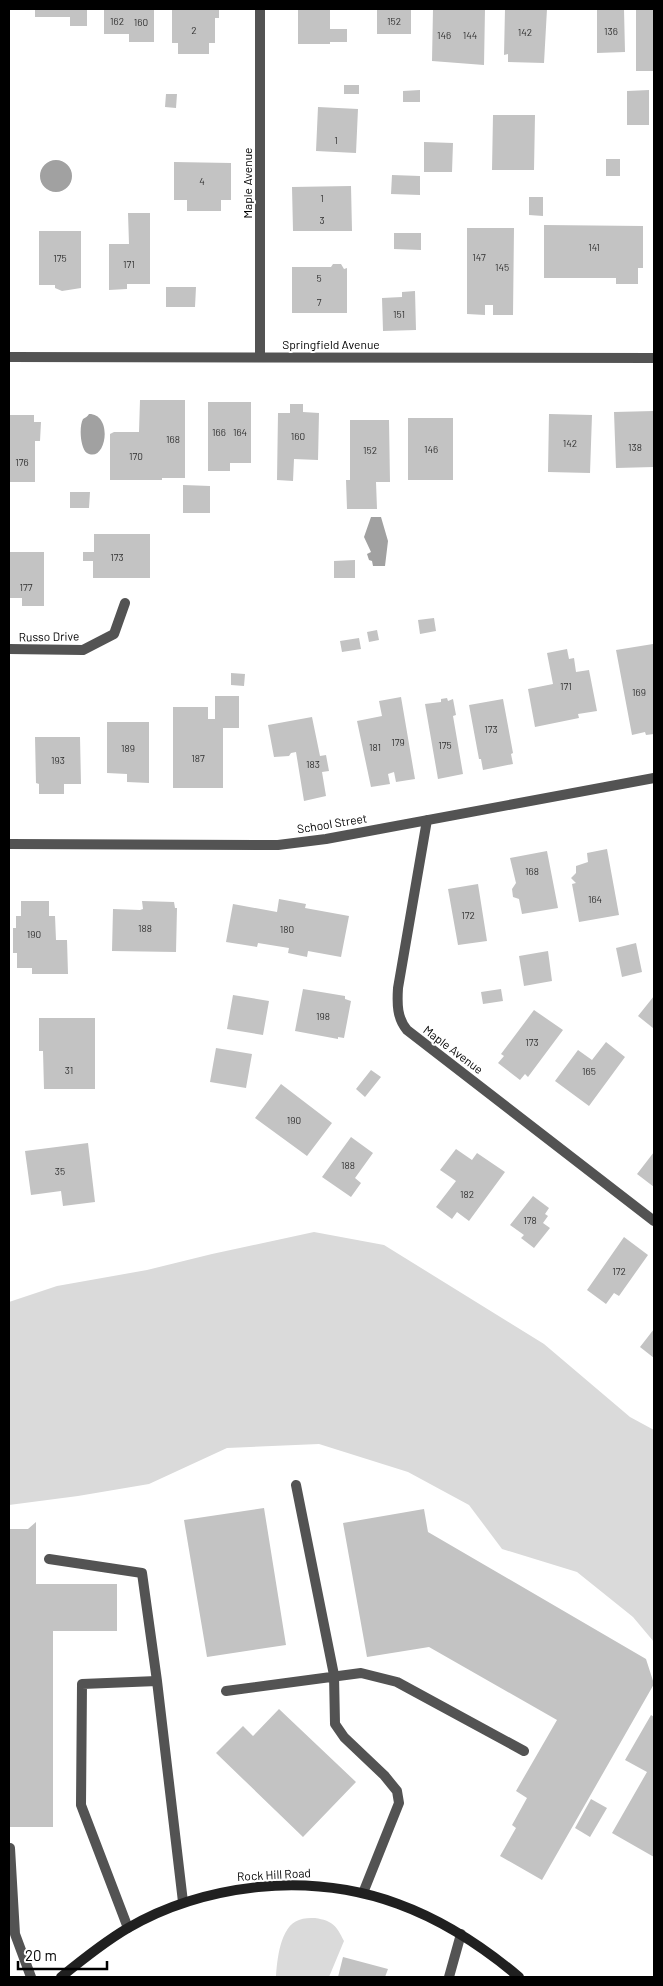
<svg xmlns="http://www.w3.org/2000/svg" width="663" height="1986" viewBox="0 0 663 1986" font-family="Barlow,sans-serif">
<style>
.green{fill:#dadada}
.water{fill:#a1a1a1}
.building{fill:#c3c3c3}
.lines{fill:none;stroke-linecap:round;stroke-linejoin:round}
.lane{stroke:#535353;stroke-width:10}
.street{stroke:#535353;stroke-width:10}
.secondary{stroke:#202020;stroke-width:10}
.labels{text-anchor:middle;stroke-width:4;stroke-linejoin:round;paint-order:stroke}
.number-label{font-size:10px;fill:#313131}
.street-label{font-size:12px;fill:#000;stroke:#fff}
</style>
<rect width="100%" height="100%" fill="#fff"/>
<path class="green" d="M314,1232l70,13 160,99 86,73 24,13v212l-21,-25 -56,-45 -75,-23 -33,-44 -61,-33 -89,-28 -92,4 -78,36 -71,12 -69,9v-203l48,-16 90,-16 65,-16z
M315,1918c18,3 21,7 29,23l-15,36h-53c1,-16 4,-51 23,-57 5,-2 11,-2 16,-2z"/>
<path class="water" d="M40 176a16 16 0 1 1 32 0a16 16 0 1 1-32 0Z
M89,414c25,0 17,50 -2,39 -7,-5 -8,-27 -4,-34 2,-1 5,-3 6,-5z
M371,517h10l7,24 -3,25h-12l-1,-5 -3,-1 -2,-6 4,-2 -7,-15z"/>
<path class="building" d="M35,9h52v17h-17v-9h-35z
M104,9h50v33h-25v-8h-25z
M172,9h47v9h-4v25h-6v11h-31v-11h-6z
M298,9h32v20h17v13h-17v2h-32z
M377,9h34v25h-34z
M433,9h52l-1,56 -52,-4z
M505,9h42l-3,54 -36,-1v-8l-4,1z
M597,9h27l1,43 -28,1z
M636,9h18v62h-18z
M344,85h15v9h-15z
M420,90v12h-17v-11z
M649,90v35h-22v-34z
M166,94h11l-1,14 -11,-1z
M318,107l40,2 -2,44 -40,-2z
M493,115h42l-1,55h-42z
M424,142l29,1 -1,29h-28z
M606,159h14v17h-14z
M174,162l57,1v37h-10v11h-34v-11h-13z
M392,175l28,1v19l-29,-1z
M351,186l1,45h-59l-1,-44z
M529,197h14v19l-14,-1z
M128,213h22v71h-23v5l-18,1v-46h20z
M544,225l99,1v42h-5v16h-22v-6h-72z
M467,228h47l-1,87h-20v-10h-8v10l-18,-1z
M39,231h42v57l-19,3 -7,-3v-3h-16z
M394,233h27v17l-27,-1z
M333,264h8l3,5 3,-1v45h-55v-46h39z
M166,287h30l-1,20h-29z
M415,291l1,39 -33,1 -1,-33 20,-1v-5z
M140,400h45v78h-23v2h-52v-46l4,-2h25z
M208,402h43v61h-21v8h-22z
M290,404h13v8l16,1 -1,47 -24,-1 -1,22 -16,-1 1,-67h12z
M654,411v56l-38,1 -2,-56z
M549,414l43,1 -2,58 -42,-1z
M9,415h25v7h7l-1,19h-5v41h-26z
M408,418h45v62h-45z
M350,420h39l1,62h-14l1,27h-30l-1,-29h4z
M183,485l27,1v27h-27z
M70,492h20l-1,16h-19z
M94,534h56v44h-57v-17h-10v-9h11z
M9,552h35v54h-22v-8h-13z
M355,560v18h-21v-17z
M434,618l2,13 -16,3 -2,-14z
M377,630l2,10 -10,2 -2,-10z
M359,638l2,11 -19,3 -2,-11z
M653,644l1,9v81l-8,1 -1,-3 -13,3 -16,-85z
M567,649l2,10 5,-1 2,14 13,-2 8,41 -19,3 1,4 -44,9 -7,-38 25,-5 -6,-31z
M231,673l14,1 -1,12 -13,-1z
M215,696h24v32h-16v60h-50v-81h35v12h7z
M401,697l14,82 -19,3 -2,-10 -6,2 2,10 -19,3 -14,-66 25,-5 -3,-15z
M447,698l1,3 5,-2 3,16 -3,1 10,58 -25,5 -13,-75 16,-2v-3z
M503,699l10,54 -2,1 2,10 -30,6 -2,-11h-2l-10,-54z
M312,717l8,39 6,-1 3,16 -7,1 4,24 -22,5 -8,-49 -5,1 -2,3 -15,1 -6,-32z
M107,722h42v61l-22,-1v-8l-20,-1z
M35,737h45l1,47h-17v10h-25v-10l-3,-1z
M607,849l12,66 -40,7 -7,-38 4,-1 -5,-5 5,-5v-7l12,-4 -1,-9z
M547,851l11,57 -36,6 -3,-15 -6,-2 -1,-8 4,-6 -6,-25z
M478,884l9,57 -29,4 -10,-56z
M279,899l27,5 -1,4 44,8 -8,41 -33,-6 -1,6 -19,-4 1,-5 -31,-5 -1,4 -31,-5 7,-38 44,8z
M21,901h28v15h6l1,24h11l1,34h-36v-6h-15v-15h-4v-25h3v-12h5z
M142,901l32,1 1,6h2l-1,44 -64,-1 1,-42 27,1 3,-1z
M636,943l6,29 -20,5 -6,-29z
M548,951l4,30 -28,5 -5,-30z
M303,989l42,7v3l6,2 -7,37 -6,-1v2l-43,-8z
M501,989l2,12 -20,3 -2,-12z
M233,995l36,6 -6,34 -36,-6z
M654,996v30l-1,2 -15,-12z
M534,1010l29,20 -35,47 -3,-3 -5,6 -22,-17 6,-7 -3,-2z
M39,1018h56v71h-51l-1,-38h-4z
M606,1042l19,15 -36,49 -34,-25 23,-31 14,10z
M216,1048l36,6 -6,34 -36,-6z
M371,1070l10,7 -16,20 -9,-8z
M281,1084l51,39 -25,33 -52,-38z
M351,1137l22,16 -18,25 6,5 -10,14 -29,-20z
M88,1143l7,59 -32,4 -2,-15 -30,4 -6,-44z
M456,1149l16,11 5,-7 28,19 -36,49 -12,-9 -5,7 -16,-12 20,-26 -16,-11z
M654,1152v35l-17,-13z
M533,1196l16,12 -4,6 3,2 -5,7 7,5 -16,20 -13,-10 3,-3 -14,-10z
M624,1237l24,18 -29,41 -5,-3 -8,11 -19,-14z
M654,1329v29l-14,-11z
M264,1508l22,137 -79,12 -23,-137z
M424,1509l4,23 218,127 8,25 -112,196 -42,-24 16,-28 -4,-3 15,-27 -11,-7 41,-71 -128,-73 -62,10 -24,-134z
M36,1522v62h81v47h-64v196h-44v-298h19z
M279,1709l77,73 -53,55 -87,-84 27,-27 10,10z
M651,1715l3,2v140l-42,-24 35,-61 -22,-12z
M591,1799l16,9 -17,29 -15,-9z
M343,1957l45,12 -3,8h-47z"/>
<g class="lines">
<path class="lane" d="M296,1485l38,190 1,49 9,13 40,38 13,16 2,12 -36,90
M49,1559l93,14 15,108 -75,3 -1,121 47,123
M157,1681l26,221
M226,1691l135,-18 36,9 127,69
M10,1848l5,86 16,43
M449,1977l12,-43"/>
<path class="street" d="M260,9v348
M9,357l645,1
M9,649l74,1 31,-16 11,-31
M427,820l-29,168c-1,16 -1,30 9,42l247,191
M9,844l269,1 48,-6 328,-61"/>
<path class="secondary" d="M61,1977c22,-18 43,-35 67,-49 41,-24 84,-36 130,-41 102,-10 184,25 261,90"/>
</g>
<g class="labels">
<g class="number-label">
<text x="117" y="25">162</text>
<text x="394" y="25">152</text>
<text x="141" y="26">160</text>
<text x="194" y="34">2</text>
<text x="611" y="35">136</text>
<text x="525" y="36">142</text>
<text x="444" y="39">146</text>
<text x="470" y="39">144</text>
<text x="336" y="144">1</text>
<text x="202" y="185">4</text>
<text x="322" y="202">1</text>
<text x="322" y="224">3</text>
<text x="594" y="251">141</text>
<text x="479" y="261">147</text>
<text x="60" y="262">175</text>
<text x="129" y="268">171</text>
<text x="502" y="271">145</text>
<text x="319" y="282">5</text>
<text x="319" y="306">7</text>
<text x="399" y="318">151</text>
<text x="219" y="436">166</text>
<text x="240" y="436">164</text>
<text x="298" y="440">160</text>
<text x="173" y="443">168</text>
<text x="570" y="447">142</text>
<text x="635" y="451">138</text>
<text x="431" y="453">146</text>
<text x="370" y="454">152</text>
<text x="136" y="460">170</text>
<text x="22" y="466">176</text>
<text x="117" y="561">173</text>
<text x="26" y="591">177</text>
<text x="566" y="690">171</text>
<text x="639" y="696">169</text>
<text x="491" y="733">173</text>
<text x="398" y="746">179</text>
<text x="445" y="749">175</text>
<text x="375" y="751">181</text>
<text x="128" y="752">189</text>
<text x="198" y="762">187</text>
<text x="58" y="764">193</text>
<text x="313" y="768">183</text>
<text x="532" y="875">168</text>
<text x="595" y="903">164</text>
<text x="468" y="919">172</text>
<text x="145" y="932">188</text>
<text x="287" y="933">180</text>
<text x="34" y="938">190</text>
<text x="323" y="1020">198</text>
<text x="532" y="1046">173</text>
<text x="69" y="1074">31</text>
<text x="589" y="1075">165</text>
<text x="294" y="1124">190</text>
<text x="348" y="1169">188</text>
<text x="60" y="1175">35</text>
<text x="467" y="1198">182</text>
<text x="530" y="1224">178</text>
<text x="619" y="1275">172</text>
</g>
<g class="street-label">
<text transform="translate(248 183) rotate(-90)" y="4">Maple Avenue</text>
<text x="331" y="349">Springfield Avenue</text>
<text transform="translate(49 637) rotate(-1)" y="4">Russo Drive</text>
<text transform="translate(332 824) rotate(-9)" y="4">School Street</text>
<text transform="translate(453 1050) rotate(37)" y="4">Maple Avenue</text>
<text transform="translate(274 1875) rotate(-3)" y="4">Rock Hill Road</text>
</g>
</g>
<rect width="663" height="1986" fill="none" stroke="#000000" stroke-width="20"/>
<path d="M18 1961v8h89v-8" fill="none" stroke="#000000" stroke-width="2.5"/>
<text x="25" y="1961" font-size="15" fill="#000000" stroke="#ffffff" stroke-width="4" paint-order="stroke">20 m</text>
</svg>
